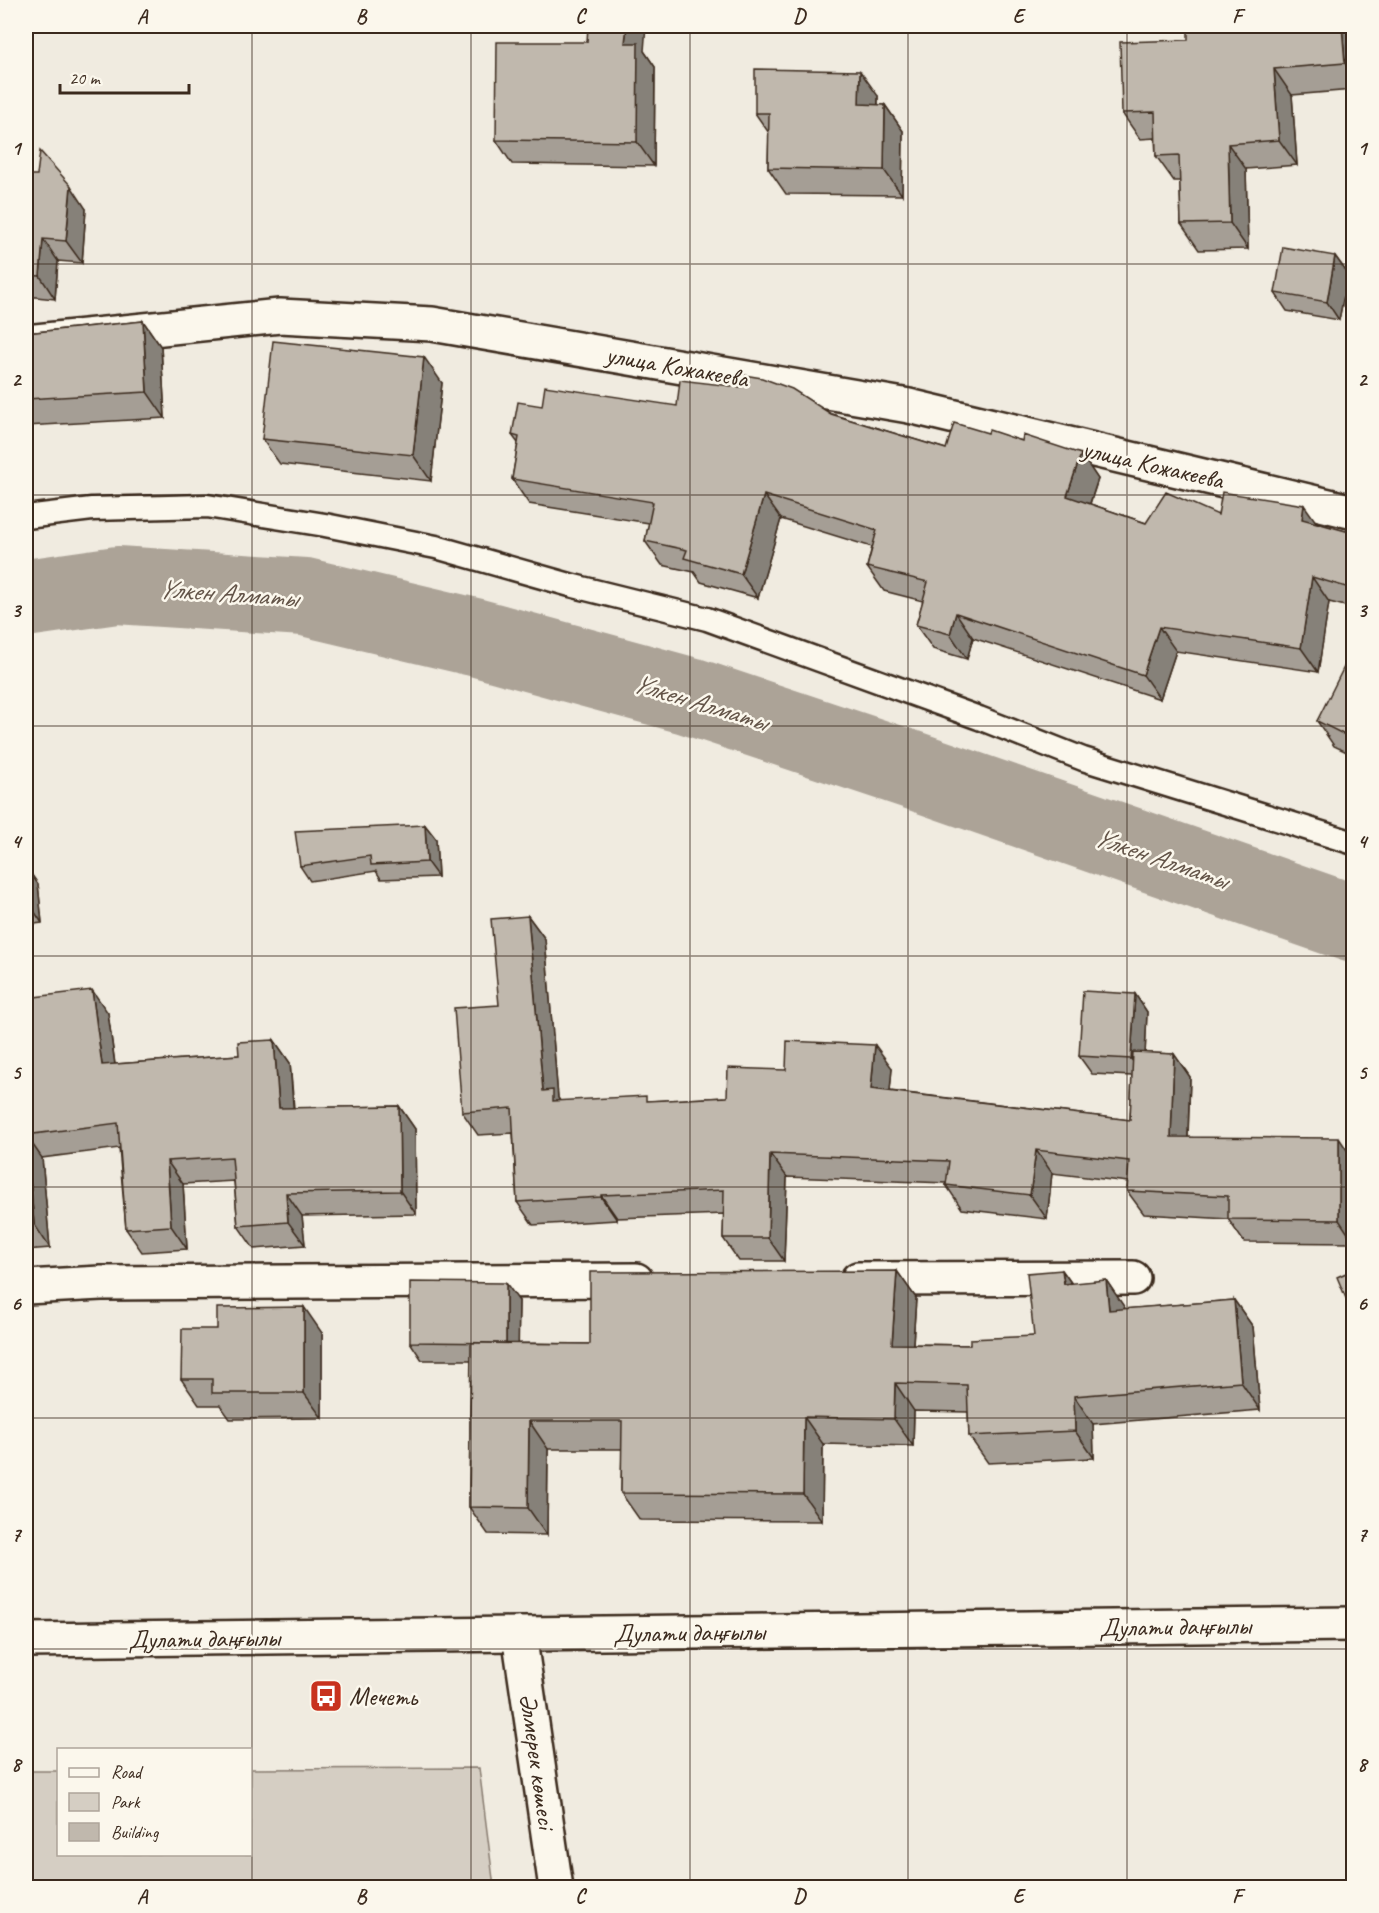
<svg xmlns="http://www.w3.org/2000/svg" width="1379" height="1913" viewBox="0 0 1379 1913" font-family="Caveat,sans-serif">
<style>
.green{fill:#d5cec3;stroke:#887c70;stroke-width:1.5}
.lines{fill:none;stroke-linecap:round;stroke-linejoin:round}
.river{stroke:#aca397;stroke-width:78}
.service-casing{stroke:#3b2a1e;stroke-width:27}
.minor-casing{stroke:#3b2a1e;stroke-width:38}
.tertiary-casing{stroke:#3b2a1e;stroke-width:38}
.secondary-casing{stroke:#3b2a1e;stroke-width:38}
.service{stroke:#fbf7ec;stroke-width:22}
.minor{stroke:#fbf7ec;stroke-width:33}
.tertiary{stroke:#fbf7ec;stroke-width:33}
.secondary{stroke:#fbf7ec;stroke-width:33}
.wall{fill:#a59e95;stroke:#3b2a1e;stroke-width:1.5}
.shaded-wall{fill:#868179;stroke:#3b2a1e;stroke-width:1.5}
.building{fill:#c0b8ad;stroke:#3b2a1e;stroke-width:1.5}
.grid{fill:none;stroke:#3b2a1e;stroke-width:1.5;stroke-opacity:0.55}
.labels{text-anchor:middle;stroke-width:5;stroke-linejoin:round;paint-order:stroke}
.street-label{font-size:26px;fill:#3b2a1e;stroke:#fbf7ec}
.poi-label{font-size:26px;fill:#3b2a1e;stroke:#fbf7ec;text-anchor:start}
.water-label{font-size:27px;font-style:italic;fill:#635448;stroke:#fbf7ec}
.neatline{fill:none;stroke:#3b2a1e;stroke-width:2}
.grid-label{font-size:20px;text-anchor:middle;font-weight:bold;fill:#3b2a1e}
</style>
<rect width="100%" height="100%" fill="#f0ebe0"/>
<filter id="ink" filterUnits="userSpaceOnUse"><feTurbulence type="fractalNoise" baseFrequency=".0167" numOctaves="2"/><feDisplacementMap in="SourceGraphic" scale="12" xChannelSelector="R" yChannelSelector="G"/><feConvolveMatrix kernelMatrix="1 2 1 2 8 2 1 2 1" color-interpolation-filters="sRGB"/></filter>
<g filter="url(#ink)">
<path class="green" d="M479,1768l15,119h-468v-116h32v83h192l1,-85z"/>
<g class="lines">
<path class="river" d="M26,598l91,-13 188,12 169,40 216,59 222,74 442,154"/>
<g class="service-casing">
<path id="service" d="M26,517l66,-8 115,-3 118,19 111,22 134,38 137,34 272,99 104,41 271,84"/>
</g>
<g class="minor-casing">
<path id="minor" d="M26,342l254,-26 152,8 477,82 445,106
M858,1279l275,-1
M26,1287l75,-4 535,-3"/>
</g>
<g class="tertiary-casing">
<path id="tertiary" d="M519,1634l37,254"/>
</g>
<g class="secondary-casing">
<path id="secondary" d="M26,1640l1328,-16"/>
</g>
<use href="#service" class="service"/>
<use href="#minor" class="minor"/>
<use href="#tertiary" class="tertiary"/>
<use href="#secondary" class="secondary"/>
</g>
<path class="wall" d="M1353,26v64l-61,5 5,70 -51,4 2,80 -49,1 -18,-26 -1,-43h-6l-18,-25 -1,-18 -15,1 -18,-26 66,-73z
M644,51l11,16 -1,99 -142,-2 -16,-24z
M878,96v9h7l18,26 -1,64 -116,-1 -18,-26 1,-35 -14,-20z
M26,175l60,34 -4,54 -24,-2 -3,38 -29,-3z
M1335,256l13,18 -9,46 -52,-9 -12,-18z
M143,321l18,26 4,71 -139,8v-93z
M442,383l-11,98 -151,-17 -18,-25z
M542,406h135l154,8 115,35 42,-16 93,21 17,25 -8,25 56,19 72,-8 99,8 36,10v75l-24,-6 -11,70 -142,-21 -16,48 -187,-61 -6,21 -34,-10 -17,-24 7,-24 -39,-10 -17,-24 5,-20 -91,-28 -23,79 -57,-16 -7,-10 -32,-7 -17,-24 4,-18 -120,-19 -17,-25 6,-36 -6,-8z
M1353,670v85l-19,-9 -17,-25z
M425,825l11,14 2,38 -57,2 -5,-8 -66,10 -10,-15z
M26,867l12,17 4,39 -16,2z
M528,916l17,23 13,159 2,3h89l78,-4 59,-27 106,-2 -2,23 240,29 2,-44 -40,-2 -13,-18 56,-62 12,18 -2,41 29,1 16,23 -2,60 165,22v84l-109,-1 -16,-23 -84,-5 -17,-23 1,-9 -76,-9 -5,46 -85,-10 -16,-24v-2l-159,-6 -3,84h-45l-16,-23 1,-24 -107,4v2l-84,5 -16,-23 -4,-69 -35,2 -16,-23 37,-107z
M26,1007l82,6 7,51 124,-9 35,-15 16,23 4,45 105,-2 16,23 1,85 -114,2 3,29 -51,4 -16,-23 -4,-45 -51,3 4,65 -45,3 -16,-23 -7,-81 -77,10 8,90 -24,2z
M1062,1270l10,14 34,-4 19,29 109,-9 19,27 7,83 -167,14 1,34 -106,5 -19,-27 -1,-24 -54,-1 -1,35 -90,-2 -1,77 -182,-1 -19,-27 1,-44h-74l-1,86 -59,-1 -19,-27 2,-147h-49l-12,-18 109,-41 -1,42 72,1 307,-73 19,27 -3,46 57,1 64,-9z
M322,1333v85l-92,1 -10,-14h-21l-18,-26z"/>
<path class="shaded-wall" d="M627,26h19l-2,25 11,16 -1,99 -17,-24 -12,-99z
M1342,26h11v50l-8,-13z
M1274,69l18,26 5,70 -18,-25z
M860,71l18,25 -1,34 -18,-26z
M885,105l18,26 -1,64 -18,-25z
M1228,144l18,25 2,80 -18,-26z
M71,186l15,23 -4,54 -16,-22z
M43,239l15,22 -3,38 -15,-23z
M1335,256l13,18 -9,46 -12,-18z
M143,321l18,26 4,71 -18,-26z
M424,357l18,26 -11,98 -18,-26z
M1081,454l17,25 -14,42 -17,-25z
M764,495l17,24 -23,79 -17,-24z
M1304,505l17,24 -19,-10z
M1312,577l17,25 -11,70 -17,-24z
M956,613l17,25 -6,21 -17,-25z
M1159,627l17,24 -16,48 -17,-24z
M425,825l11,14 2,38 -11,-15z
M26,867l12,17 4,39 -12,-18z
M528,916l17,23 13,159 11,16h-10l-16,-23z
M92,990l16,23 10,75 -16,-23z
M1135,994l12,18 -3,65 -13,-18z
M274,1040l16,23 5,69 -16,-24z
M875,1045l17,23 -4,45 -17,-24z
M1174,1054l16,23 -3,83 -16,-23z
M399,1106l16,23 1,85 -16,-23z
M26,1135l16,23 8,90 -16,-24z
M1339,1138l14,21v82l-14,-21z
M1036,1150l16,23 -5,46 -17,-24z
M770,1154l17,23 -3,84 -16,-23z
M167,1161l16,23 4,65 -16,-23z
M286,1193l16,23 3,29 -17,-23z
M601,1195l16,23v2l-16,-23z
M1062,1270l19,27 -17,-13z
M897,1271l19,27 -5,73 -19,-27z
M1106,1280l19,28 3,29 -19,-27z
M506,1283l13,18 -1,60 -12,-18z
M1234,1300l19,27 7,83 -19,-28z
M304,1307l18,26v85l-18,-25z
M895,1383l19,28 -1,35 -19,-27z
M1074,1396l19,28 1,34 -19,-27z
M804,1417l19,27 -1,77 -19,-27z
M529,1421l19,28 -1,86 -19,-27z"/>
<path class="building" d="M588,26h39l-2,17h13l-1,99 -141,-2 1,-98h90z
M1188,26h154l3,37 -71,6 5,71 -51,4 2,79 -49,1 -2,-69 -23,1 -1,-44 -33,1 -2,-71 68,-2z
M755,69l105,2 -1,33 26,1 -1,65 -116,-2 1,-55h-14z
M40,151l31,35 -5,55 -23,-2 -3,37 -14,-1v-100h11z
M1283,247l52,9 -8,46 -52,-9z
M143,321l4,71 -121,7v-66z
M273,341l151,16 -11,98 -151,-16z
M744,375l18,3 30,11 39,25 115,35 8,-26 34,10 1,-3 33,11 1,-6 58,19 -14,42 79,27 20,-31 52,23 4,-23 82,13 -2,14 51,14v56l-41,-12 -11,71 -142,-21 -16,48 -187,-62 -6,21 -34,-9 12,-43 -61,-15 10,-37 -113,-35 -23,79 -57,-16 3,-8 -42,-9 8,-39 -141,-23 7,-42 -7,-2 6,-33 24,4 3,-20 132,20 3,-26 60,7z
M1345,665l8,5v69l-36,-18z
M425,825l2,37 -56,3 -1,-9 -70,10 -5,-35z
M26,867l4,38 -4,1z
M528,916l15,175 10,-1v11l93,-5v5l81,-4 1,-29 58,2 1,-29 88,4 -4,44 259,31 3,-68 41,2 -3,83 168,1v82l-111,-1v-23l-101,-5 2,-30 -93,-11 -6,45 -84,-10 3,-24 -179,-7 -2,84h-45l1,-48 -123,5v2l-84,5 -5,-94 -50,4 -8,-104 45,-3 -8,-86z
M92,990l10,75 137,-10 -1,-13 36,-2 5,68 120,-2 1,85 -114,2 2,29 -50,4 -6,-69 -65,4 4,65 -45,3 -8,-106 -92,12 8,89 -8,1v-227z
M1083,991l52,3 -4,65 -52,-3z
M1062,1270l2,14 42,-4 3,30 125,-10 7,82 -167,14 1,35 -106,5 -2,-51 -72,-2 -1,36 -90,-2 -1,77 -182,-1 1,-72h-93l-1,87 -59,-1 2,-164 119,1v-72l307,-1 -5,73 78,1v-6l64,-3 -7,-63z
M1353,1270v45l-16,-38z
M410,1282l96,1v60l-96,-1z
M304,1307v86h-92v-14h-31l1,-50h35v-21z"/>
</g>
<path class="grid" d="M252,26v1862M471,26v1862M690,26v1862M908,26v1862M1127,26v1862M26,264h1328M26,495h1328M26,726h1328M26,956h1328M26,1187h1328M26,1418h1328M26,1649h1328"/>
<defs>
<g id="bus-square" transform="scale(1.725)"><rect x="-9" y="-9" width="18" height="18" rx="4" fill="#c8321e" stroke="#fbf7ec"/><path d="M-5-6H5V4H4V6H2V4H-2V6H-4V4H-5ZM-3.5-4V0h7V-4ZM-3.5 1.2v1.5H-2V1.2ZM2 1.2v1.5H3.5V1.2Z" fill="#fff"/></g>
</defs>
<g fill-rule="evenodd">
<use href="#bus-square" x="326" y="1696"/>
</g>
<g class="labels">
<g class="street-label">
<text transform="translate(677 366) rotate(10)" y="9">улица Кожакеева</text>
<text transform="translate(1153 464) rotate(13)" y="9">улица Кожакеева</text>
<text transform="translate(1175 1626) rotate(-1)" y="9">Дулати даңғылы</text>
<text transform="translate(689 1632) rotate(-1)" y="9">Дулати даңғылы</text>
<text transform="translate(204 1638) rotate(-1)" y="9">Дулати даңғылы</text>
<text transform="translate(538 1761) rotate(82)" y="9">Әлмерек көшесі</text>
</g>
<g class="poi-label">
<text x="349" y="1705">Мечеть</text>
</g>
<g class="water-label">
<text transform="translate(228 593) rotate(4)" y="9">Үлкен Алматы</text>
<text transform="translate(700 702) rotate(17)" y="9">Үлкен Алматы</text>
<text transform="translate(1161 858) rotate(19)" y="9">Үлкен Алматы</text>
</g>
</g>
<rect width="1379" height="1913" fill="none" stroke="#fbf7ec" stroke-width="66"/>
<rect x="57" y="1748" width="195" height="108" fill="#fbf7ec" stroke="#aea59a" stroke-width="1.5"/>
<rect x="69" y="1768" width="30" height="9" fill="#fbf7ec" stroke="#aea59a" stroke-width="1.5"/>
<text x="111" y="1778" font-size="18" fill="#3b2a1e">Road</text>
<rect x="69" y="1793" width="30" height="18" fill="#d5cec3" stroke="#aea59a" stroke-width="1.5"/>
<text x="111" y="1808" font-size="18" fill="#3b2a1e">Park</text>
<rect x="69" y="1823" width="30" height="18" fill="#c0b8ad" stroke="#aea59a" stroke-width="1.5"/>
<text x="111" y="1838" font-size="18" fill="#3b2a1e">Building</text>
<path d="M60 84v9h129v-9" fill="none" stroke="#3b2a1e" stroke-width="3"/>
<text x="69" y="84" font-size="18" fill="#3b2a1e" stroke="#fbf7ec" stroke-width="4.5" paint-order="stroke">20 m</text>
<rect x="33" y="33" width="1313" height="1847" class="neatline"/>
<g class="grid-label">
<text x="142" y="23">A</text>
<text x="361" y="23">B</text>
<text x="580" y="23">C</text>
<text x="799" y="23">D</text>
<text x="1018" y="23">E</text>
<text x="1237" y="23">F</text>
<text x="16" y="155">1</text>
<text x="1362" y="155">1</text>
<text x="16" y="386">2</text>
<text x="1362" y="386">2</text>
<text x="16" y="617">3</text>
<text x="1362" y="617">3</text>
<text x="16" y="848">4</text>
<text x="1362" y="848">4</text>
<text x="16" y="1079">5</text>
<text x="1362" y="1079">5</text>
<text x="16" y="1310">6</text>
<text x="1362" y="1310">6</text>
<text x="16" y="1541">7</text>
<text x="1362" y="1541">7</text>
<text x="16" y="1771">8</text>
<text x="1362" y="1771">8</text>
<text x="142" y="1903">A</text>
<text x="361" y="1903">B</text>
<text x="580" y="1903">C</text>
<text x="799" y="1903">D</text>
<text x="1018" y="1903">E</text>
<text x="1237" y="1903">F</text>
</g>
</svg>
